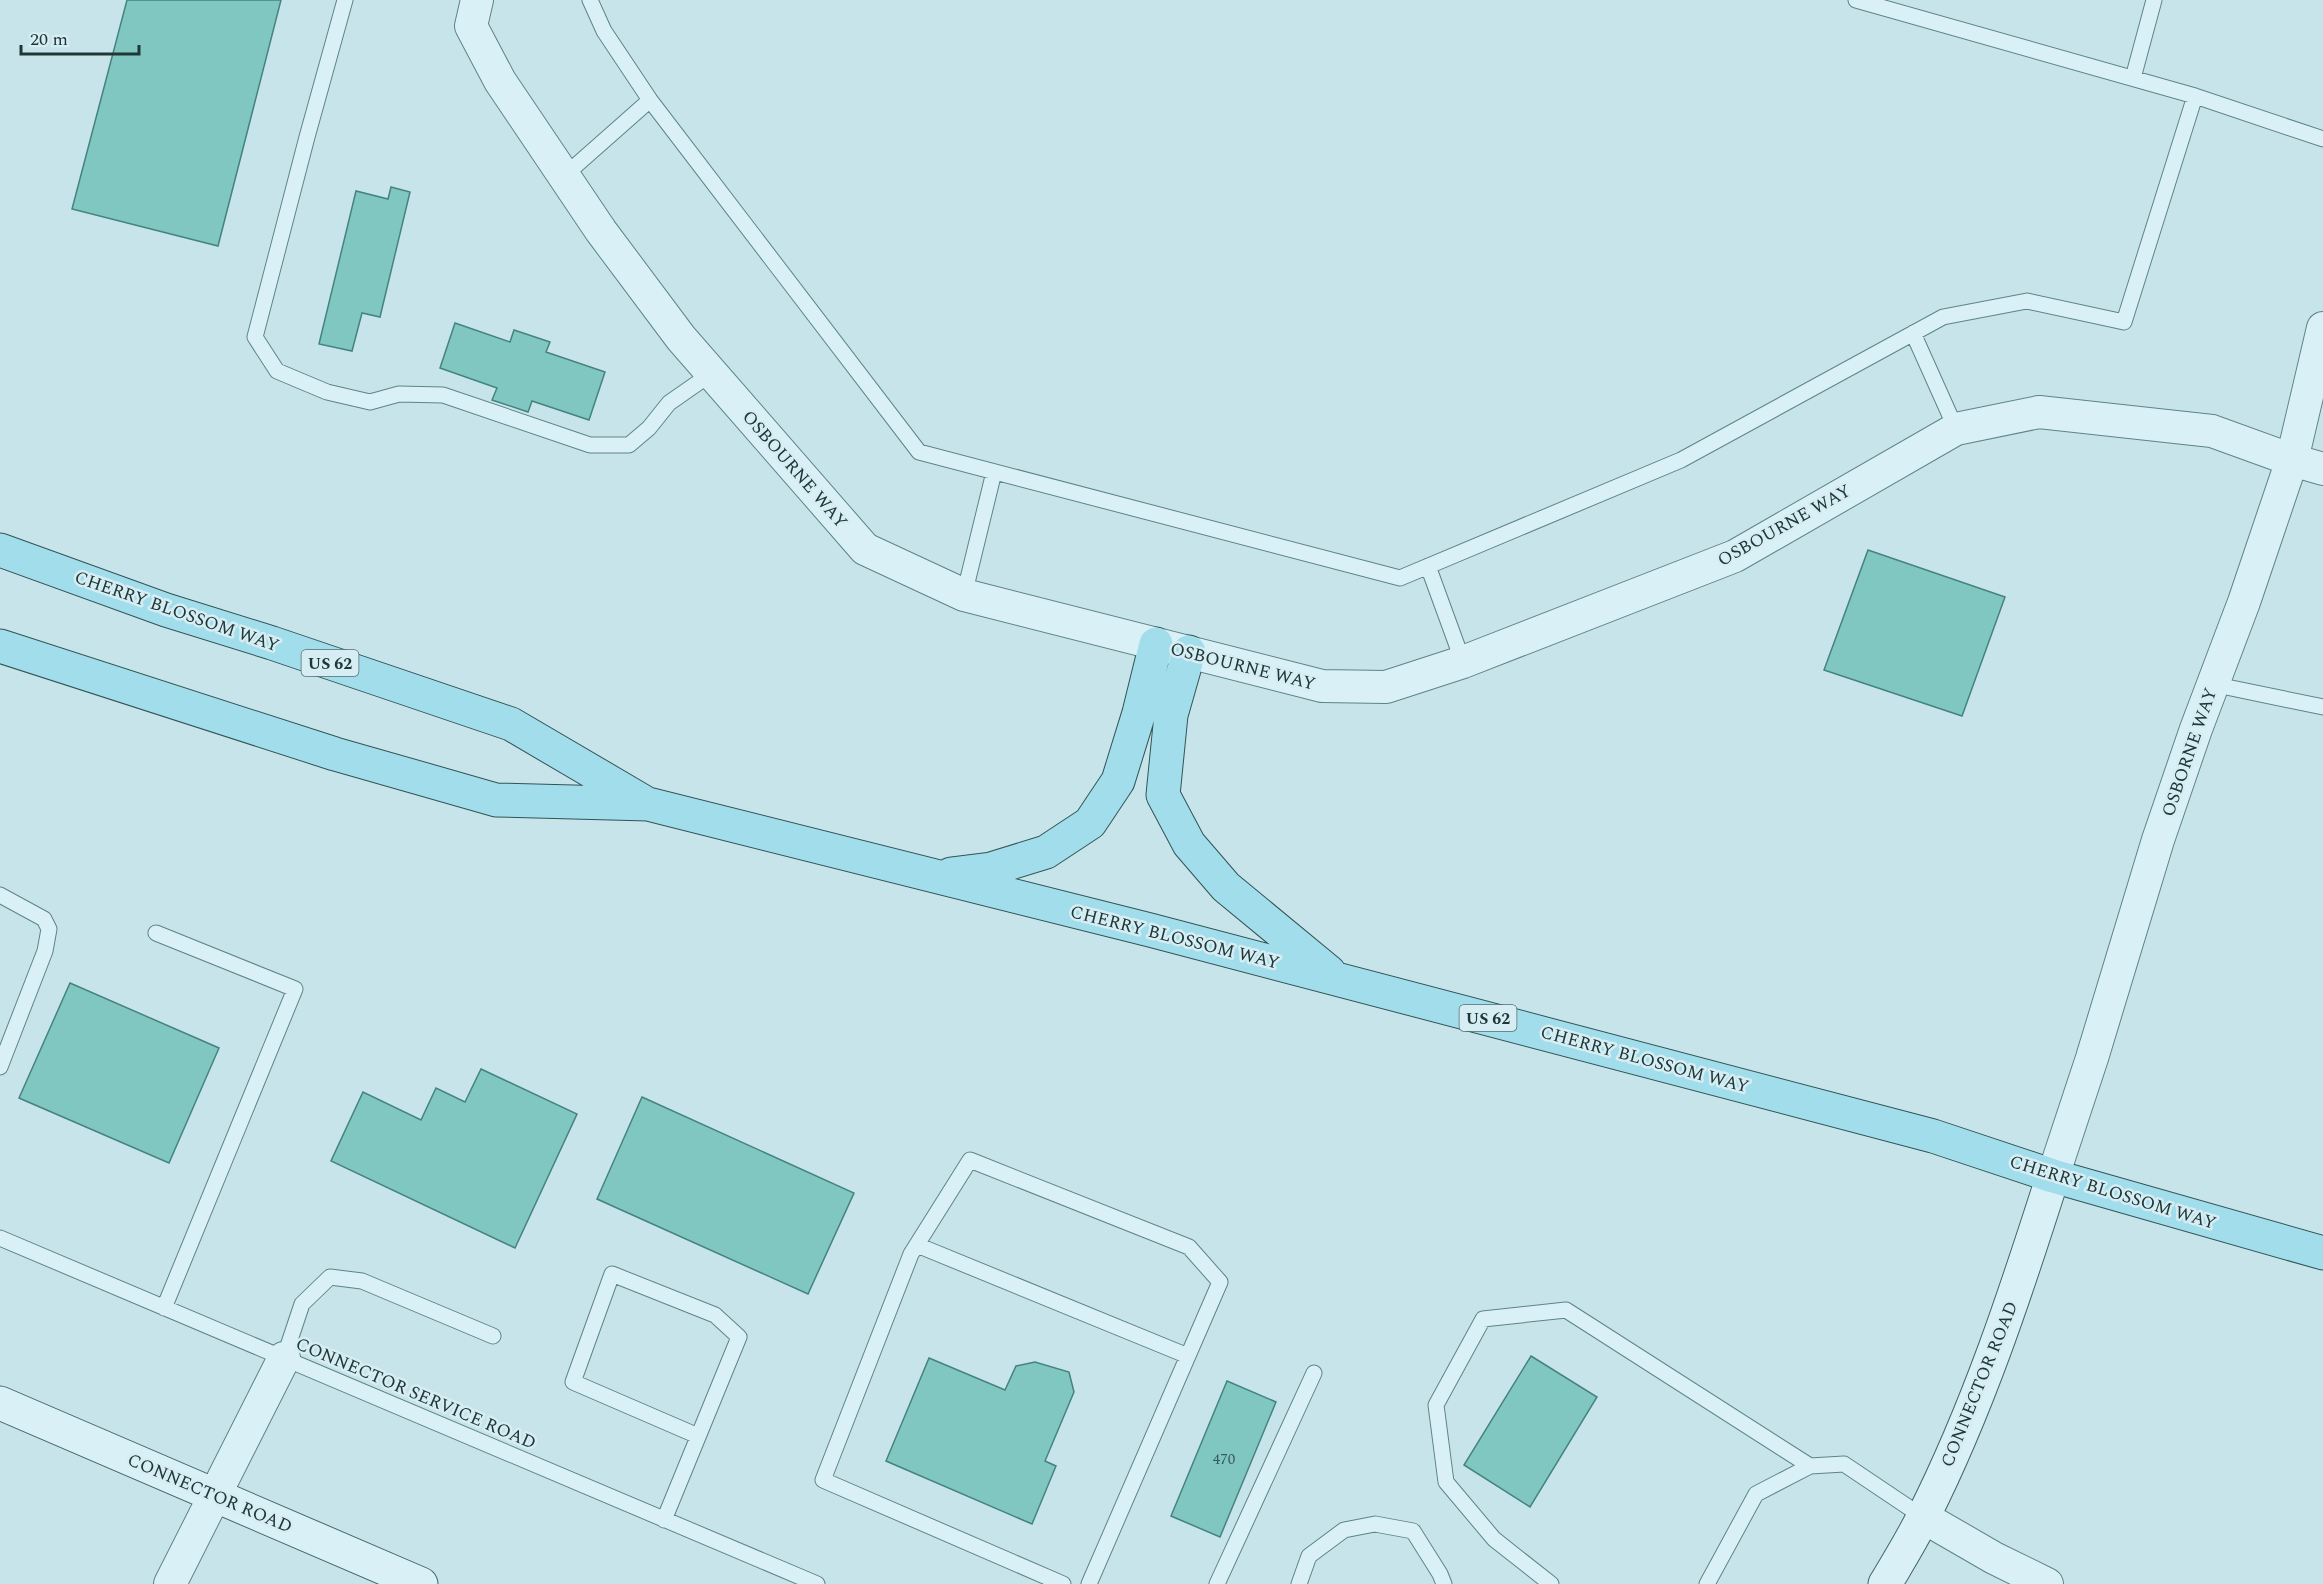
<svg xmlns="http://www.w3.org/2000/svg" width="2323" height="1584" viewBox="0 0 2323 1584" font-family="Spectral,serif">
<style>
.building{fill:#80c7c2;stroke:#45837e;stroke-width:1.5}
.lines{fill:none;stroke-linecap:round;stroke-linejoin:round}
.service-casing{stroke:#5e8486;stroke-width:17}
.minor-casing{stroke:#5e8486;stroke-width:34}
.secondary-casing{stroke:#416768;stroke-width:35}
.primary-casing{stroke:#315454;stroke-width:35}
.service{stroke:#daf0f7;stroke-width:15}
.minor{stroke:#daf0f7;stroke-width:32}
.secondary{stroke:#daf0f7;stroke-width:33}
.primary{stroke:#a2ddec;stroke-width:33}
.labels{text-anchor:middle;stroke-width:5;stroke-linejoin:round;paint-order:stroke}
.number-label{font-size:15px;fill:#385b5a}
.shield{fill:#d6edf3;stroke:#576e6f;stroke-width:1.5}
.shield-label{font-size:16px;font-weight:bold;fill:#203737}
.street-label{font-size:18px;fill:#203737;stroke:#d6edf3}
</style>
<rect width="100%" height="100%" fill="#c7e4eb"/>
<path class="building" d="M127,0h154l-63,246 -146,-37z
M391,187l19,5 -30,125 -18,-4 -10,38 -33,-7 37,-153 32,8z
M455,323l55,19 4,-12 36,12 -4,10 59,20 -16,48 -57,-19 -4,11 -36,-12 5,-12 -57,-20z
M1868,550l137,47 -43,119 -138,-46z
M70,983l149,65 -50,115 -150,-65z
M481,1069l96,45 -62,134 -184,-87 32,-69 58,28 15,-32 29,14z
M642,1097l212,96 -46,101 -211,-95z
M1531,1356l66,41 -67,110 -66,-42z
M929,1358l76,32 11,-24 19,-4 34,10 5,20 -29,69 11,5 -24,58 -146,-63z
M1227,1381l49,21 -56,135 -49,-21z"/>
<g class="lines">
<g class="service-casing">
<path id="service" d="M345,0l-38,137 -52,200 22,34 50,21 43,10 29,-8 44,1 147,50h39l20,-17 20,-25 43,-30
M590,0l14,31 46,69 269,352 481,126 281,-118 262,-143 84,-16 97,21 71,-226
M1856,0l339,96 128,43
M2133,78l21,-78
M564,176l86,-76
M1913,333l43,96
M1428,566l35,96
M964,595l30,-123
M2212,684l111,23
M0,895l44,24 5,10 -4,22 -45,116
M156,933l139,56 -131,319
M0,1238l817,346
M917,1245l271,111
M284,1358l18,-54 28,-27 32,4 131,55
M664,1520l75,-183 -24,-22 -103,-41 -39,108 125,54
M1063,1584l-240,-104 88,-226 59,-94 219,87 31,35 -131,302
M1217,1584l97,-211
M1299,1584l10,-28 35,-26 31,-6 38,7 27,43 4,10
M1551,1584l-57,-45 -48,-57 -10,-77 47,-86 83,-9 244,156
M1707,1584l49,-90 54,-28 34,-2 79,53"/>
</g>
<g class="minor-casing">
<path id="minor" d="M477,0l-6,26 29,55 64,95 37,55 80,107 184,211 99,46 358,91 64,1 77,-25 272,-106 221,-127 83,-17 173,19 80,29 31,9
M2053,1176l39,-118 66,-218 38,-111 48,-127 48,-142 31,-132
M1923,1517l71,41 53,26
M170,1584l114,-226"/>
</g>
<g class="secondary-casing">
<path id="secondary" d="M0,1403l421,181
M1885,1584c13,-22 27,-44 38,-67 55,-109 93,-225 130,-341"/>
</g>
<g class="primary-casing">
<path id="primary" d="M0,550l166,60 106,33 239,81 133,78
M0,646l335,108 161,46 152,4 502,126 783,206 120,40 270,77
M1189,652l-18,63 -8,80 26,49 37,43 103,85
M951,874l40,-5 55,-17 44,-29 28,-42 21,-68 17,-69"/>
</g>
<use href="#service" class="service"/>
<use href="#minor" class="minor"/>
<use href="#secondary" class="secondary"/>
<use href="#primary" class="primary"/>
</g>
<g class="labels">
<g class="number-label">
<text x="1224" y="1464">470</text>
</g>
<g class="shield">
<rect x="301.5" y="650" width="57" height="26" rx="4.5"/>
<rect x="1459.5" y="1005" width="57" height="26" rx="4.5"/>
</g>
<g class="shield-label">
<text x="330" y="669">US 62</text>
<text x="1488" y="1024">US 62</text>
</g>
<g class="street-label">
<text transform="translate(795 469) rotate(49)" y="6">OSBOURNE WAY</text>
<text transform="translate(1784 525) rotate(-29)" y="6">OSBOURNE WAY</text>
<text transform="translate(177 611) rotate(19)" y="6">CHERRY BLOSSOM WAY</text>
<text transform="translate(1243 666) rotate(14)" y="6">OSBOURNE WAY</text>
<text transform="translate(2189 752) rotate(-71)" y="6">OSBORNE WAY</text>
<text transform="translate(1175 937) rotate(14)" y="6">CHERRY BLOSSOM WAY</text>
<text transform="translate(1645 1059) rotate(15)" y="6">CHERRY BLOSSOM WAY</text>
<text transform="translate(2113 1192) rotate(17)" y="6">CHERRY BLOSSOM WAY</text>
<text transform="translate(1979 1384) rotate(-68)" y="6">CONNECTOR ROAD</text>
<text transform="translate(416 1393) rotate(23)" y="6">CONNECTOR SERVICE ROAD</text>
<text transform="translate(210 1493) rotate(23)" y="6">CONNECTOR ROAD</text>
</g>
</g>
<path d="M21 45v9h118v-9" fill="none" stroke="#203737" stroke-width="3"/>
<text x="30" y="45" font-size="18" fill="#203737" stroke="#d6edf3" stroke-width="4.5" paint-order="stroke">20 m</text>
</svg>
